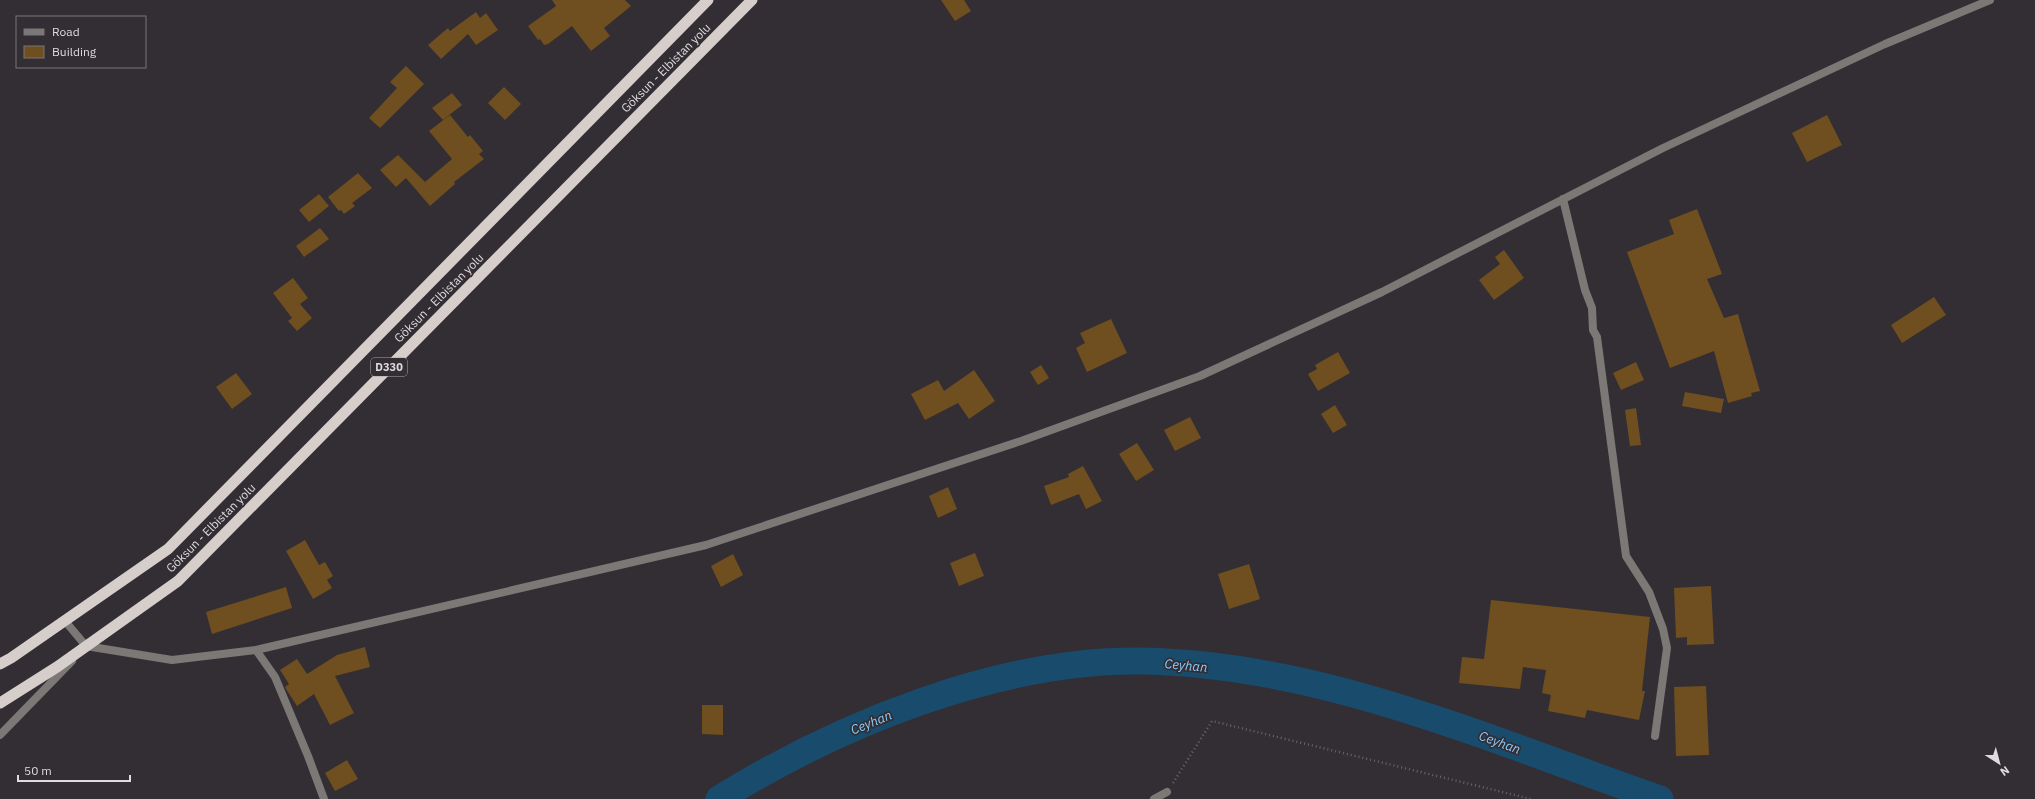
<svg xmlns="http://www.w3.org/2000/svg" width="2035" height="799" viewBox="0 0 2035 799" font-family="'IBM Plex Sans',sans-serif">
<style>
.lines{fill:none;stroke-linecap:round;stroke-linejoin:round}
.river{stroke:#194b6c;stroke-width:27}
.building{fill:#6f4e20}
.path{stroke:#6a656a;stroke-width:2.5;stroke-dasharray:1 3;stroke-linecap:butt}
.service{stroke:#7b7876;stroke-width:8}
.minor{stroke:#7b7876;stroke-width:8}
.trunk{stroke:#d5ceca;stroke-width:11}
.labels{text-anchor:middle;stroke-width:3.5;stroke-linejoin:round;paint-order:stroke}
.shield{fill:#332e33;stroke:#aba8ab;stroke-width:1}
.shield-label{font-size:11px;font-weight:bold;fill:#dfdcdf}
.street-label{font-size:12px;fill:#dfdcdf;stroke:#332e33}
.water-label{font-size:13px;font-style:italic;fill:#8bccfc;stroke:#332e33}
</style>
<rect width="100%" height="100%" fill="#332e33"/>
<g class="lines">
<path class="river" d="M719,799c119,-74 278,-139 420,-138 181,2 353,80 521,138"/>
</g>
<path class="building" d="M552,0h73l6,6 -27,22 6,8 -19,15 -19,-25 -24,18 -4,1 -4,-6 -2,1 -10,-14 28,-20z
M941,0h23l7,11 -16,10z
M476,12l4,6 6,-5 12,17 -22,15 -8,-11 -27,25 -13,-14 20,-17 2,3z
M406,66l18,18 -44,44 -11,-10 28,-30 -7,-6z
M504,87l17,17 -16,16 -17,-17z
M452,93l10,12 -19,15 -11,-12z
M450,115l18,22 2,-2 13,16 -4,3 5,5 -30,23 1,2 -25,22 -24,-28 -10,9 -16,-17 18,-15 27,27 27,-23 -23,-28z
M1827,115l15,30 -35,17 -15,-29z
M358,173l14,15 -20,15 3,3 -11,8 -3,-4 -2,1 -11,-14z
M319,194l10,12 -20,16 -10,-12z
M1697,209l25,65 -15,5 17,39 14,-4 22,77 -9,2 1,3 -24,7 -14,-52 -44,17 -43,-116 47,-18 -5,-14z
M320,228l9,11 -25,18 -8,-11z
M1504,250l20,28 -30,22 -15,-20 21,-16 -5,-7z
M293,278l15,20 -8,6 12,14 -15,13 -9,-10 4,-3 -19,-25z
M1934,297l12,18 -44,28 -11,-18z
M1111,319l16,34 -40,19 -11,-24 9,-5 -5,-10z
M1338,352l12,21 -32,18 -10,-17 9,-5 -2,-4z
M1636,362l8,18 -23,10 -8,-17z
M1041,365l8,13 -11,7 -8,-13z
M974,370l21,31 -26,18 -11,-16 -33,17 -14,-26 27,-14 6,11z
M236,373l16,21 -20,15 -16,-22z
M1685,392l39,7 -3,14 -39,-7z
M1335,405l12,20 -14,8 -12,-19z
M1636,408l5,37 -11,1 -5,-36z
M1190,417l11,21 -26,13 -11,-21z
M1137,443l17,27 -18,11 -17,-27z
M1083,466l19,35 -16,8 -7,-15 -28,11 -7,-19 25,-9 -1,-3z
M948,487l9,22 -19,9 -9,-22z
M305,540l14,25 6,-3 8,14 -6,4 5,8 -19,11 -27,-48z
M975,553l9,23 -25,10 -9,-23z
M733,554l10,21 -22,12 -10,-21z
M1249,564l11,35 -31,10 -11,-35z
M1711,586l3,58 -27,1v-8l-11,1 -2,-50z
M286,587l6,21 -80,26 -6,-22z
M1491,600l159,17 -8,74h3l-6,29 -52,-10 -2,8 -37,-7 3,-16 -9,-2 4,-23 -23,-3 -3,22 -61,-6 3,-26 22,2z
M365,647l5,20 -35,9 19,37 -24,12 -16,-31 -17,12 -11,-17 -1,-2 4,-3 -9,-14 17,-11 10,15 30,-19z
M1706,686l3,69 -33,1 -2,-69z
M702,705h21v30l-21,-1z
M347,760l11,19 -23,12 -10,-18z"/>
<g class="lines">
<path class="path" d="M1173,783l39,-62 319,78"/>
<path class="service" d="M0,735l72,-74"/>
<path class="minor" d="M1563,199l22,91 7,18 1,22 4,7 29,219 23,36 14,37 4,19 -12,88
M65,621l21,25 86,14 84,-10 450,-105 315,-104 179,-65 182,-84 281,-144 222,-104 105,-44
M256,650l19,27 33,79 16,43
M1154,799l13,-7"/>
<path class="trunk" d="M0,664l11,-6 157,-109 540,-549
M0,703l57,-36 121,-86 574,-581"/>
</g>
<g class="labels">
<rect class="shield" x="371" y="358" width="36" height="18" rx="3"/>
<g class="shield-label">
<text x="389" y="371">D330</text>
</g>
<g class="street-label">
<text transform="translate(666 68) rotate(-45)" y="4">Göksun - Elbistan yolu</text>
<text transform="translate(439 298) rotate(-45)" y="4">Göksun - Elbistan yolu</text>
<text transform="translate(211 528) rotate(-45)" y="4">Göksun - Elbistan yolu</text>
</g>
<g class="water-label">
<text transform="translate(1186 665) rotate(5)" y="5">Ceyhan</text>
<text transform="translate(871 722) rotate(-22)" y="5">Ceyhan</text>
<text transform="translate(1500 742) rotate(20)" y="5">Ceyhan</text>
</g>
</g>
<rect x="16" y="16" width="130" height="52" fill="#332e33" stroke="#787478"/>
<rect x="24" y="29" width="20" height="6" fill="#7b7876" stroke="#787478"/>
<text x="52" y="36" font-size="12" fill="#dfdcdf">Road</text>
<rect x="24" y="46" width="20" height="12" fill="#6f4e20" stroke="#787478"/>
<text x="52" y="56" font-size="12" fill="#dfdcdf">Building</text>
<g transform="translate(1999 763) rotate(144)" stroke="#332e33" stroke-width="3" paint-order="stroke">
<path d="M0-3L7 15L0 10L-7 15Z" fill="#dfdcdf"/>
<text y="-6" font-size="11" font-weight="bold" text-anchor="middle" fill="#dfdcdf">N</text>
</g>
<path d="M18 775v6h112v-6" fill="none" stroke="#dfdcdf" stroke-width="2"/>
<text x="24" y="775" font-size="12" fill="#dfdcdf" stroke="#332e33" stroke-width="3" paint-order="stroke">50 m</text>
</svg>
